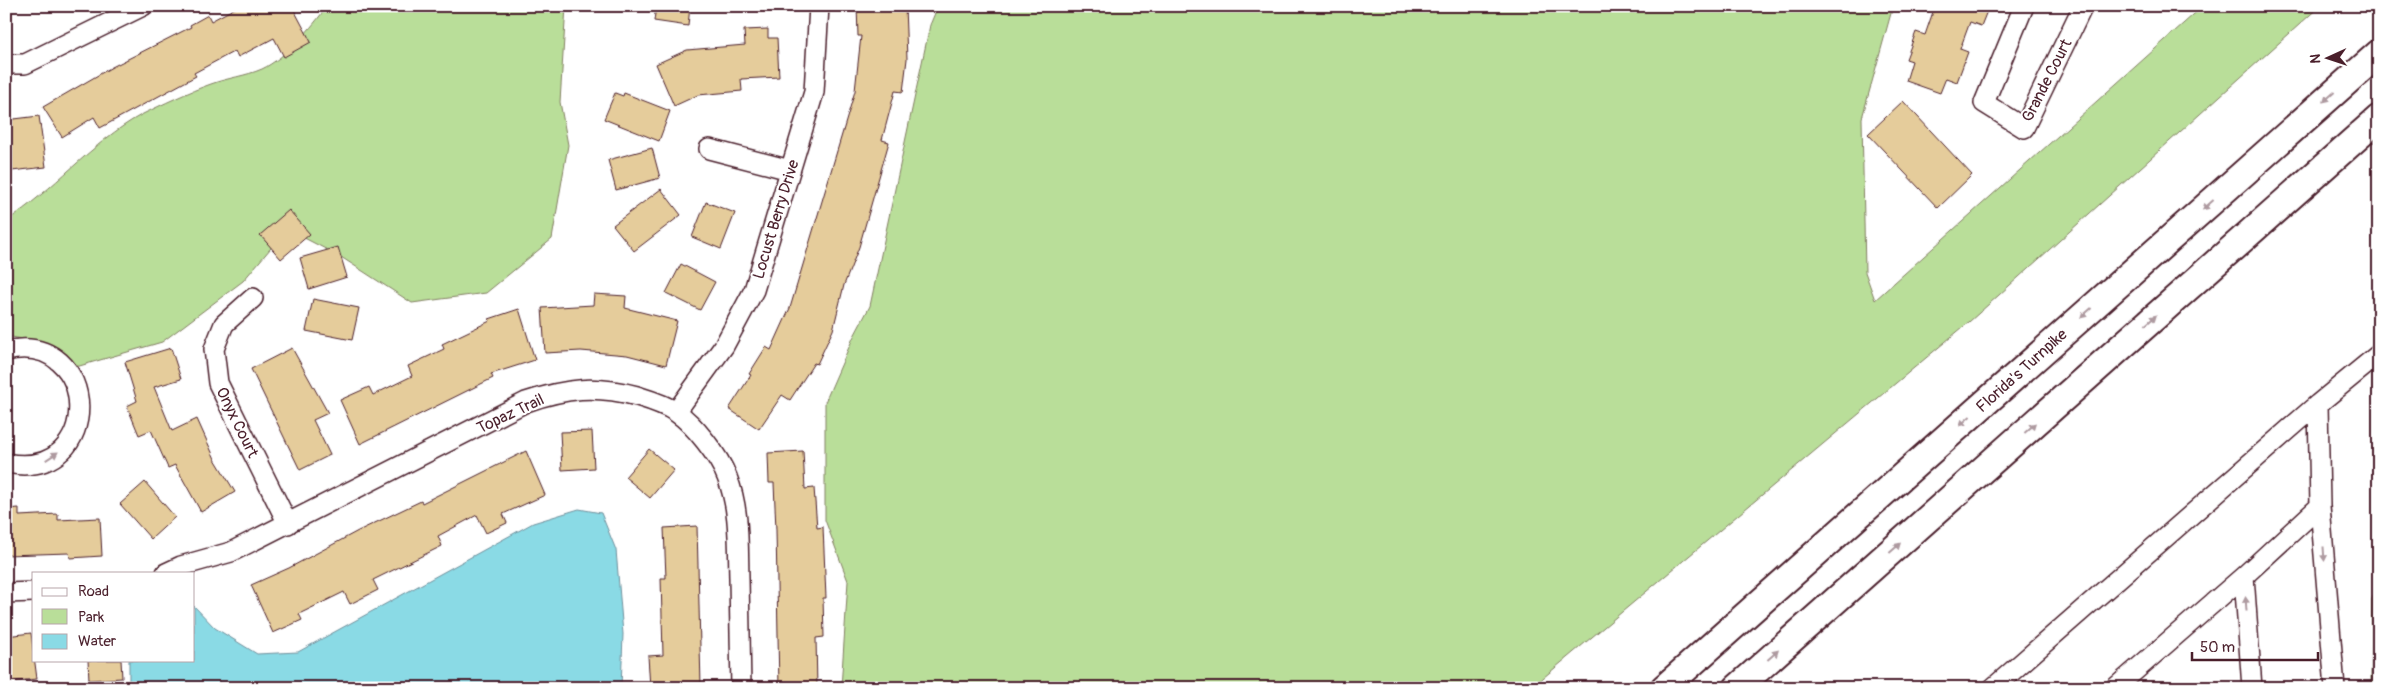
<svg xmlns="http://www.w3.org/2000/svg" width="2385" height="694" viewBox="0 0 2385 694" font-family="Pangolin,sans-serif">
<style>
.green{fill:#b9de99;stroke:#827e62}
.water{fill:#8adae5;stroke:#708f9b}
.building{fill:#e5cc9b;stroke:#4a1f2b}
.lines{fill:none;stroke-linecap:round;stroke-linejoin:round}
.minor-casing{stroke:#4a1f2b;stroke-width:22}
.highway-casing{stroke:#4a1f2b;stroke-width:30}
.minor{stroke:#fff;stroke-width:19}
.highway{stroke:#fff;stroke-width:26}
.oneway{fill:#ae9aa0}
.labels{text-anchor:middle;stroke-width:4;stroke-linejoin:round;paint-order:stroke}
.street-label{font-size:16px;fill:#4a1f2b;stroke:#fff}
</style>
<rect width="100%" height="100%" fill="#fff"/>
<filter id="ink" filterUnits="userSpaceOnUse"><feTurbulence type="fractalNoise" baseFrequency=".02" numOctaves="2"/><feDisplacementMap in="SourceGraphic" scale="10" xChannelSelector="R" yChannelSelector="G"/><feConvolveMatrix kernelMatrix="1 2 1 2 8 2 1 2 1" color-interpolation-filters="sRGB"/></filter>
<g filter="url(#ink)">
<path class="green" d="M327,6h239l-6,96 8,43 -16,94 -66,54 -74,10 -71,-46 -54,-28 -44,52 -81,61 -86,25 -19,-18 -18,-7 -33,-6v-115c47,-30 86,-79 135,-106 22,-11 47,-23 70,-31 16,-6 35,-8 51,-15 23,-11 51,-42 65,-63z
M938,6h955l-31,112 3,154 10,28 328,-294h117l-351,316 -438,366h-690l7,-107 -23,-61v-118l28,-64 17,-32 60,-281z
M2379,583v105h-8l1,-89z"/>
<path class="water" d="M579,509l22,4 15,37 7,84 -2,54h-492v-28h65v-54l21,22 42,26 41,-2 235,-129z"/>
<path class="building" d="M239,6h53l19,36 -27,15 -10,-19 -36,19 -3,-6 -41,22 2,3 -96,52 -6,-11 -32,20 -19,-30 69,-40 79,-40 -1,-2 18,-10 3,6z
M656,6h34l-2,20 -34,-5z
M857,6h48l2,53 -4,33 -8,-1 -13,49 7,2 -30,105 -15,38 -11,45 -16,34 -3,-1 -24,37 -8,-5 -23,34 -30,-20 22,-34 -2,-1 17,-27 5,3 19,-42 65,-217 6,-55h-3z
M1935,6h54l-8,20 -11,-4 -10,27 8,3 -11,30 -11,-4 -6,15 -34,-12 6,-20 -6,-2 10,-27 9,3z
M768,29v9h9l2,39 -38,2 1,12 -44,4 -24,11 -18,-42 31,-14 58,-5 -1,-15z
M615,93l8,3 1,-3 46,18 -11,30 -55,-22z
M1903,101l69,74 -34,33 -70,-74z
M39,116l7,51 -34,4 -6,-51z
M652,148l8,30 -44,12 -8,-30z
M661,189l20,26 -47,36 -21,-26z
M706,202l29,11 -14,36 -29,-12z
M289,210l21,24 -29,25 -21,-24z
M338,247l9,30 -38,12 -9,-31z
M681,264l34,18 -15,28 -34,-17z
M594,294l32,2 -1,12 52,13 -11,44 -39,-10 -46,-4 -36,2 -3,-45 51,-3z
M313,299l46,9 -7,32 -46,-9z
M519,309l16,51 -44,14 2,4 -133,66 -20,-44 29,-13 4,8 39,-19 -4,-10 36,-17 -2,-5 48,-23 -1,-2z
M171,348l10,31 -27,8 18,44 25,-12 18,40 20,33 -34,20 -26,-47 -7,3 -17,-38 -12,5 -12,-29 10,-5 -12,-39z
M292,348l36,65 -15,7 17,35 -30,15 -49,-101z
M592,431l2,37 -32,2 -2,-38z
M649,449l25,21 -24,28 -25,-21z
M526,451l19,44 -42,19 4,9 -21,10 -9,-18 -39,21 4,10 -69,34 5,10 -28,14 -6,-12 -45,22 3,6 -29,13 -22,-48 38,-17 69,-37 63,-30 1,2z
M803,451l2,38 9,-1 3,40 6,-1 3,71h-3l1,39 -8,1 1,50h-38l-3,-158 -2,-47h-5l-1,-30z
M145,482l30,35 -24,22 -31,-35z
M19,508v8l39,-2v6l42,-2 2,38 -32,2 -1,-5 -63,2v-46z
M697,526l4,160 -51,2 -2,-32 15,-1 -2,-77h5l-2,-50z
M31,633l6,46 -31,3v-46z
M88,660h33l1,18 -33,2z"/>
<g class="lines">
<g class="minor-casing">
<path id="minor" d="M2024,6l-40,97 40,25 59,-122
M6,64h19l118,-58
M709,149l81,21
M253,298l-29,26 -10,25 4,34 70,141
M6,351c94,-22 100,132 0,112
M2318,404l2,102 15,182
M676,412l48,-66 30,-56 60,-198 5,-86
M166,573l15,-7 50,-14 295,-150c41,-14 69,-17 111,-6 13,4 27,8 39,16 18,12 43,44 51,65 13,32 11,67 12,101 1,36 1,73 2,110
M2244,576l8,112
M6,593l28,-1
M1993,688l325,-284 61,-50
M2115,688l129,-112 76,-70"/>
</g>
<g class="highway-casing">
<path id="highway" d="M1664,688l715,-635
M1737,688l642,-570"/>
</g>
<use href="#minor" class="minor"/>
<use href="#highway" class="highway"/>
</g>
<defs><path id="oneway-solid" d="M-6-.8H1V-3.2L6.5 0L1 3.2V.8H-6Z" transform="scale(1.25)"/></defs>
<g class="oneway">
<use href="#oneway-solid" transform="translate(2329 97) rotate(138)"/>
<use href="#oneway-solid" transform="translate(2208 205) rotate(138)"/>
<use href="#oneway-solid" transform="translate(2086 313) rotate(138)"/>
<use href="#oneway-solid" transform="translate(2151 320) rotate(-42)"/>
<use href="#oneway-solid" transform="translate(1965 421) rotate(138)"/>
<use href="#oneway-solid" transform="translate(2030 428) rotate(-42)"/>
<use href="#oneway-solid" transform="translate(52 456) rotate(-33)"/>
<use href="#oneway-solid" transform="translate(1895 548) rotate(-42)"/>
<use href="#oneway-solid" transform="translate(2324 554) rotate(86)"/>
<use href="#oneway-solid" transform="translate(2246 604) rotate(-94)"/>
<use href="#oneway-solid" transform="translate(1773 655) rotate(-42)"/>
</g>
</g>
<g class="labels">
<g class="street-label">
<text transform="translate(2046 80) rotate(-63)" y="6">Grande Court</text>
<text transform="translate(775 219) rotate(-73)" y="6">Locust Berry Drive</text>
<text transform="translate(2021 370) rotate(-42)" y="6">Florida's Turnpike</text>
<text transform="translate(510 413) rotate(-25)" y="6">Topaz Trail</text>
<text transform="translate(238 422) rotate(64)" y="6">Onyx Court</text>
</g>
</g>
<rect width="2385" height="694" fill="none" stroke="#fff" stroke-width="25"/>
<rect x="12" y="12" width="2360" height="669" fill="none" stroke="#4a1f2b" stroke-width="2" filter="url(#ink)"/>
<rect x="32" y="572" width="162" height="90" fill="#ffffff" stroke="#b7a5aa"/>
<rect x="42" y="588" width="25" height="8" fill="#ffffff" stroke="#b7a5aa"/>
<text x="78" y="596" font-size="15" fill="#4a1f2b">Road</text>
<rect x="42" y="609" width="25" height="15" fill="#b9de99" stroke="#b7a5aa"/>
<text x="78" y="622" font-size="15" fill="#4a1f2b">Park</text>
<rect x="42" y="634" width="25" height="15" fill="#8adae5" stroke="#b7a5aa"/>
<text x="78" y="646" font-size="15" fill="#4a1f2b">Water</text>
<g transform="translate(2328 58) rotate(267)" stroke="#ffffff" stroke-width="4" paint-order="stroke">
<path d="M0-4L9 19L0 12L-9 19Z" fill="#4a1f2b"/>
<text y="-8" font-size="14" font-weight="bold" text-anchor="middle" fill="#4a1f2b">N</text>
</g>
<path d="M2192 652v8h126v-8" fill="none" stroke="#4a1f2b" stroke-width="2.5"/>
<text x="2200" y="652" font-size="15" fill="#4a1f2b" stroke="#ffffff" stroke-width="4" paint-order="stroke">50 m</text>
</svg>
